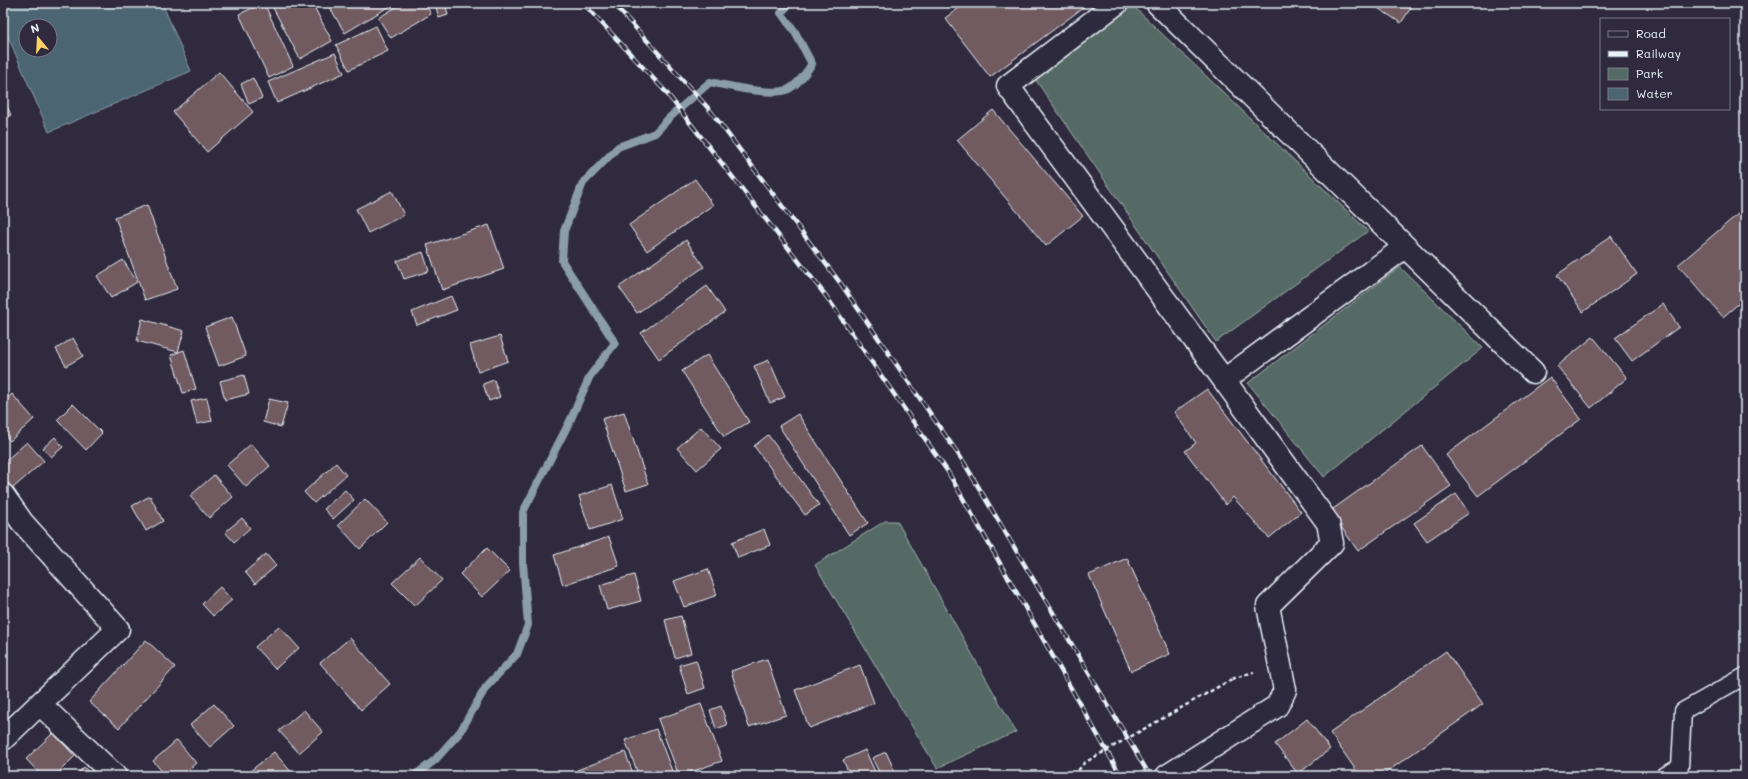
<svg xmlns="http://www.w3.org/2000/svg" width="1748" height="779" viewBox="0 0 1748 779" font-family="Mali,sans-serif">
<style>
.green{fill:#546a65;stroke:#9eaeae}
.water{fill:#4c6573;stroke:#8a9da8;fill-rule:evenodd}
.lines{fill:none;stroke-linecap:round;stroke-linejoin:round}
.stream{stroke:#8a9da8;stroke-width:8}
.building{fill:#715a61;stroke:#e8f1f8}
.lane-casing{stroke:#e8f1f8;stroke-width:19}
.street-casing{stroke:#e8f1f8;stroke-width:25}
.path{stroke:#e8f1f8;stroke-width:2.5;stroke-dasharray:4 3;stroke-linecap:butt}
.lane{stroke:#2f2a3d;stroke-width:16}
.street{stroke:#2f2a3d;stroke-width:22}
.rail-casing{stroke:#e8f1f8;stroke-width:4.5}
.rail{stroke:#2f2a3d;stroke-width:3;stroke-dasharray:9;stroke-linecap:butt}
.path-bridge{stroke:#e8f1f8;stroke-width:2.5;stroke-dasharray:4 3;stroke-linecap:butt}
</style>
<rect width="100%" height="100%" fill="#2f2a3d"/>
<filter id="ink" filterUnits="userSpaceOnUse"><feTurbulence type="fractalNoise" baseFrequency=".025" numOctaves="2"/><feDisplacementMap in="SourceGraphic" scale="8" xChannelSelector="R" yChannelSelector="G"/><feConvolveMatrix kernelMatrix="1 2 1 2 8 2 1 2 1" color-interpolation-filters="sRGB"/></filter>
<g filter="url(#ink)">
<path class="green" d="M1131,4l237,227 -152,111 -181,-263z
M1400,267l83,81 -159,129 -76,-94z
M885,521h12l119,211 -79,36 -122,-203z"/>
<path class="water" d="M3,3h159l29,68 -142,61 -46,-107zM26,26h24v24h-24z"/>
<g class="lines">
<path class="stream" d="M414,776l21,-16 25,-28 26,-45 31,-33 11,-29 -5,-62v-51l47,-91 20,-45 25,-33 -53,-82 2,-30 19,-48 35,-36 37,-14 14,-15 41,-36c18,4 64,15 79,7 11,-6 16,-16 23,-25l-17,-32 -14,-19 9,-10"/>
</g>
<path class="building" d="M264,3l29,63 -24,12 -30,-64z
M277,3h35l20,38 -32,18 -28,-53z
M327,3h61l2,3 -45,27z
M403,3h22l6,11 -40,24 -13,-20z
M435,3h10l3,12 -9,3z
M966,3h115l3,4 -94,70 -45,-59z
M1370,3h44l-13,20z
M376,26l12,25 -39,19 -13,-25z
M335,53l9,20 -67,30 -9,-21z
M219,72l34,40 -46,40 -34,-40z
M253,78l9,20 -13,6 -8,-20z
M3,98l8,17 -6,3 -2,-5z
M993,110l90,106 -37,30 -89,-106z
M695,179l18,26 -66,46 -18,-26z
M392,191l12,24 -36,18 -12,-24z
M147,205l30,84 -32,11 -30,-83z
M1745,208v90l-22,19 -45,-52z
M489,225l15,44 -62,21 -15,-45z
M1611,236l26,38 -54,38 -26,-37z
M686,240l18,27 -67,46 -18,-26z
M423,252l6,19 -25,8 -7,-18z
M123,260l14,22 -26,16 -14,-22z
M707,286l18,26 -66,47 -18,-26z
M451,296l6,14 -40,15 -5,-13z
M1663,304l16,23 -47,34 -17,-23z
M232,317l14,39 -27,10 -14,-39z
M142,319l42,12 -6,21 -41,-11z
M500,336l8,25 -30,11 -8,-27z
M1593,337l34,41 -36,30 -34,-42z
M73,338l10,18 -17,10 -10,-17z
M184,350l12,39 -13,4 -12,-38z
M707,355l42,67 -25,15 -42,-66z
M769,360l16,37 -15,6 -16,-37z
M244,375l5,19 -24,6 -5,-19z
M1550,377l31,42 -103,77 -32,-41z
M494,380l6,17 -11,4 -6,-17z
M1207,389l94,123 -32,26 -36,-41 -7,8 -41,-54 11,-8 -22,-31z
M12,394l22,25 -24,22 -7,-8v-31z
M207,398l5,23 -15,3 -6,-23z
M269,399l19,4 -7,24 -18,-5z
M73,404l29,29 -16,17 -29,-30z
M624,412l24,72 -22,7 -24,-72z
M798,414l70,109 -19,12 -70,-109z
M701,427l20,22 -24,21 -20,-22z
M768,435l51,70 -14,10 -51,-69z
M55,437l8,10 -12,10 -8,-9z
M27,442l17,19 -31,27 -10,-11v-14z
M251,444l19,22 -24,21 -19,-22z
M1422,446l29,40 -93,65 -28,-40z
M336,463l10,12 -32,28 -10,-11z
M214,475l19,22 -24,21 -19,-22z
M612,485l11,34 -33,11 -11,-34z
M345,490l9,10 -21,19 -9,-10z
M1456,494l13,19 -42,28 -13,-18z
M150,496l13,25 -17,10 -14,-25z
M365,499l22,23 -27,27 -22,-24z
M242,518l8,10 -16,14 -9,-10z
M764,529l6,16 -32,13 -6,-16z
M609,537l10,29 -56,19 -9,-30z
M487,548l23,23 -28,26 -22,-23z
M266,554l10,12 -21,18 -10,-12z
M420,557l22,23 -27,26 -23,-23z
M1127,558l43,96 -39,17 -42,-96z
M708,569l9,26 -33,12 -10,-26z
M634,575l7,26 -34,9 -7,-25z
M220,587l12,13 -19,16 -11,-12z
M681,616l10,37 -16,5 -10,-38z
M279,626l20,22 -24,21 -20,-22z
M350,638l40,46 -29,26 -41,-47z
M146,640l29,27 -56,61 -30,-26z
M1446,651l37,53 -102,72h-21l-30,-43z
M767,659l19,56 -37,12 -18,-56z
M696,660l9,28 -17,6 -9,-29z
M860,665l14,38 -65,25 -14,-38z
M214,704l20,22 -24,21 -20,-22z
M701,704l21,57 -43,15 -21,-57z
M721,706l6,19 -11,4 -6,-19z
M304,710l19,22 -24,21 -20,-22z
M1307,719l23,30 -32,25 -23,-30z
M656,729l18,47h-35l-14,-36z
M53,733l22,23 -20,20h-13l-16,-17z
M177,740l19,23 -15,13h-15l-13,-15z
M865,750l12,26h-27l-7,-16z
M274,752l19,22 -2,2h-38l-4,-4z
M625,752l9,24h-54l-3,-6z
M886,752l11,24h-16l-9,-18z
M84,767l8,9h-17z"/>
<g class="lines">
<g class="lane-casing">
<path id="lane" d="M1664,776l16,-9 3,-56 62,-35"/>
</g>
<g class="street-casing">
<path id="street" d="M1117,3l-109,83 216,294
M1157,3l376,369
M3,495l19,27 96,107 -115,110
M41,705l74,71
M1167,776l110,-70 8,-16 -17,-84 64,-63 -4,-20 -104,-143 181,-133"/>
</g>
<path class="path" d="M1232,679l22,-7"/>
<use href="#lane" class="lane"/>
<use href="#street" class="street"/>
<g class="rail-casing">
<path id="rail" d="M583,3l82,88 161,205 122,176 173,304
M613,3l96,106 132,175 122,177 187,315"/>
</g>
<use href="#rail" class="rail"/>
<path class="path-bridge" d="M1074,776l10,-13 148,-84"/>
</g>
</g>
<rect width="1748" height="779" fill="none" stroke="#2f2a3d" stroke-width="16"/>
<rect x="8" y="8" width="1732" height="763" fill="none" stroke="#e8f1f8" stroke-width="1.5" filter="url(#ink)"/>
<rect x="1600" y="18" width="130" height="92" fill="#2f2a3d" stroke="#797a88"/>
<rect x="1608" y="31" width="20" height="6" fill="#2f2a3d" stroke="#797a88"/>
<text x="1636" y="38" font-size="12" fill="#e8f1f8">Road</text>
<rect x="1608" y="51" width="20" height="6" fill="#e8f1f8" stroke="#797a88"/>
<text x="1636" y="58" font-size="12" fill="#e8f1f8">Railway</text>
<rect x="1608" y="68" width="20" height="12" fill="#546a65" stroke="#797a88"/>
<text x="1636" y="78" font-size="12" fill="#e8f1f8">Park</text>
<rect x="1608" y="88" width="20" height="12" fill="#4c6573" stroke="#797a88"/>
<text x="1636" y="98" font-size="12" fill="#e8f1f8">Water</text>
<g transform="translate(38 38) rotate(342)"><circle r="19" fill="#2f2a3d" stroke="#797a88"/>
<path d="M0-3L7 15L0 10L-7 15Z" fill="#ffd166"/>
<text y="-6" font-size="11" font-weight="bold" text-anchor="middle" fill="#e8f1f8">N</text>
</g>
</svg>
